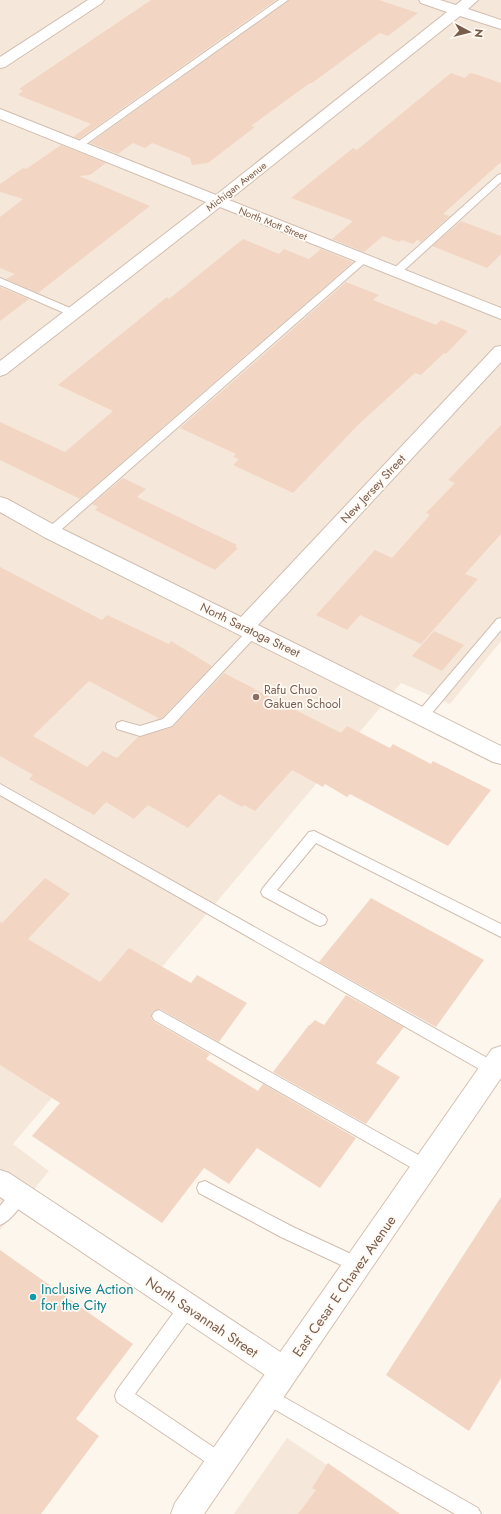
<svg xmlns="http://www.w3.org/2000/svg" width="501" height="1514" viewBox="0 0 501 1514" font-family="Jost,sans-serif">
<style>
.residential{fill:#f5e8da}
.building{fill:#f3d5c3}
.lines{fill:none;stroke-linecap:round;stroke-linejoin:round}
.service-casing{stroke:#d1beb0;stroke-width:2}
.minor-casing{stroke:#d1beb0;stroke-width:2}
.secondary-casing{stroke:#d6c0b0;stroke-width:2}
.service{fill:#fff;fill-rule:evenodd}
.minor{fill:#fff;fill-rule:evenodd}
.secondary{fill:#fff;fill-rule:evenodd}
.education-dot{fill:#8d6e63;stroke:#fffaf3;stroke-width:1.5}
.culture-dot{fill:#0f9aa8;stroke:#fffaf3;stroke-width:1.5}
.labels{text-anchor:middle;stroke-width:3.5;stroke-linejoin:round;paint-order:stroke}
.far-street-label{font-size:10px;fill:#7a5c4d;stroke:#fffaf3}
.street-label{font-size:12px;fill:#7a5c4d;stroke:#fffaf3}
.education-label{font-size:12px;fill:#785e54;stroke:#fffaf3;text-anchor:start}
.near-street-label{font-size:14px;fill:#7a5c4d;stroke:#fffaf3}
.near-culture-label{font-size:14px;fill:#0d838f;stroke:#fffaf3;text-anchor:start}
</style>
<rect width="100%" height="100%" fill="#fdf6ec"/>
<path class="residential" d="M0,0h501v641l-51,63 -49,-21 -388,461 36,27 -49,59z
M287,1438l113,76h-166z"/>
<path class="building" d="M151,0h125l-197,139 -6,-2 18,-13 -73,-29 5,-4 -4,-2z
M289,0h90l39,13 -30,23 -8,-3 -68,50h-2l-59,43 4,1 -47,36 -16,2 -2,-7 -38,-15 -7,5 -12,-5 -15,11 -28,-11z
M451,73l14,5 5,-5 5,1 26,9v79l-58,52 7,2 -29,26 -4,-2 -4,4 -11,-4 -3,2 -16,-6 -19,16 -32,-13 21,-18 -62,-23 62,-50 4,2z
M61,145l45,18 -16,12 -11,1 71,30 -112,87 -32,-14 9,-5 -15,-6v-51l23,-18 -23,-7v-8l23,-16 3,1z
M461,221l40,15v18l-14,14 -55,-22z
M243,239l36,15 5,-5 25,10 12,-10 32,13 -273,237 -80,-39v-38l65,30 48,-41 -55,-26 109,-88 2,2z
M346,282l33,13 -6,5 63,25 5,-5 27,11 -22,23 -2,-1 -23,22 -6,-2 -56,51 -66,69 -60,-28 6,-6 -6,-2 3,-3 -56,-26z
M0,287l29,12 -29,22z
M501,425v109l-36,40 13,5 -57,65 -61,-29 -13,15 -31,-15 59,-65 17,8 38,-43 -4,-2 29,-30 -7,-3z
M123,478l23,11 -9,8 100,48 -2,2 3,1 -23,22 -120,-60 3,-3 -6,-3z
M0,567l102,53 5,-5 62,29 2,-3 41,25 -50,52 -7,2 3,-2 -69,-37 -56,55 54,31 16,-16 14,7 21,-21 35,-10 51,-54 31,16h-1l87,44 6,-7 43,22 3,-4 38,20 2,-3 58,29 -43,56 -98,-52 -3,3 -22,-13 -2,3 -31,-17 -37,41 -11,-6 -2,2 -23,-13 -31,34 -40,-23 -14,14 -28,-17 -12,13 -65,-36 4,-4 -33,-19z
M434,631l30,14 -22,26 -30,-15z
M45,878l25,16 -42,45 72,43 29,-34 62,35 6,-8 50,28 -28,39 -59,-33 -7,2 -2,6 2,4 57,33 -4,5 52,32 5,-7 93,54 -36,50 -63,-40 -28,36 -25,-16 -42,55 -130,-87 28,-33 -60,-38v-143l2,1z
M371,898l113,62 -48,67 -117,-65z
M346,995l58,32 -28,36 24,14 -34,47 -93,-52 36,-47h1l5,-5 9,5z
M501,1197v181l-32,53 -83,-56z
M0,1250l133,94 -57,75 23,17 -58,78h-41z
M328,1463l72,51h-102l18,-24 -4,-2z"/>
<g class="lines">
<g class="service-casing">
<path id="service" d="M279,0h9l-206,147h-6l-2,-2 2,-2z
M501,174v8l-101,92h-8l-1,-2 1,-2 106,-95z
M364,256l5,3 -2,2 -312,274h-8l-2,-3 2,-3 314,-272z
M0,278l77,33 1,2 -1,2h-8l-69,-30z
M501,618v12l-74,89 -5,2 -5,-2 -1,-3 1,-3 80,-94z
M253,628l4,1 2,3 -2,3 -85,91 -32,10 -23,-7 -1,-3 1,-3 5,-2 18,5 23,-7 86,-90z
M0,784l498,280 2,5 -2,5 -5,2 -5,-2 -488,-279z
M314,831l187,93v13l-185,-94 -39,47 48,26 2,4 -2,4 -5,2 -5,-2 -52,-28 -2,-4 2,-4 46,-56z
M159,1010l272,152 2,5 -2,5 -6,2 -6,-2 -265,-152 -2,-4 2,-4z
M205,1181l88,46 71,33 2,5 -2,5 -6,3 -6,-3 -71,-33 -82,-44 -2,-5 2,-5z
M19,1188l6,2 2,5c-5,10 -16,26 -27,30v-19l13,-16z
M188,1299l6,2 2,6 -2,6 -59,81 93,63 3,6 -3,6 -6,3 -6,-3 -99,-67 -2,-6 2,-6 65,-89z
M268,1388l210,120 3,6h-26l-193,-112 -2,-6 2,-6z"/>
</g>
<g class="minor-casing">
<path id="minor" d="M88,0h16l-2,3 -97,64 -5,1v-11z
M419,0h21l16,5 6,-5h16l-10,9 33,11v9l-41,-13 -231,184 272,108v11l-281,-112 -214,167 -6,2v-15l206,-159 -206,-83v-10l216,86 231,-183 -26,-9z
M501,346v16l-243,263 243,121v18l-8,-2 -449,-225 -44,-25v-15l7,2 51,28 183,90 254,-270z
M0,1170l9,3 285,188 4,10 -4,10 -10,4 -10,-4 -274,-184z"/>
</g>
<g class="secondary-casing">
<path id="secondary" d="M501,1046v32l-297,436h-33l4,-11 317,-454z"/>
</g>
<use href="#service" class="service"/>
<use href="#minor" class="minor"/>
<use href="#secondary" class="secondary"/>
</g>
<circle class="education-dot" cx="256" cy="697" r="4"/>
<circle class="culture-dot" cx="33" cy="1297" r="4"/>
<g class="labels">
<g class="far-street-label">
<text transform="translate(236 186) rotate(-38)" y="4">Michigan Avenue</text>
<text transform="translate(273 223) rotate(22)" y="4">North Mott Street</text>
</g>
<g class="street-label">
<text transform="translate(373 489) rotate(-47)" y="4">New Jersey Street</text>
<text transform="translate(250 630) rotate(26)" y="4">North Saratoga Street</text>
</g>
<g class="education-label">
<text x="264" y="694">Rafu Chuo<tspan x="264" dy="14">Gakuen School</tspan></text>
</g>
<g class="near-street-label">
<text transform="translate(344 1286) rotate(-55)" y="5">East Cesar E Chavez Avenue</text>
<text transform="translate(202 1317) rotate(34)" y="5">North Savannah Street</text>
</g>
<g class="near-culture-label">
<text x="41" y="1294">Inclusive Action<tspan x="41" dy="16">for the City</tspan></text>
</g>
</g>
<g transform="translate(469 32) rotate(97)" stroke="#fffaf3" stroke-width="3" paint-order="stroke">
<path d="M0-3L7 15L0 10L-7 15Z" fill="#7a5c4d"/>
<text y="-6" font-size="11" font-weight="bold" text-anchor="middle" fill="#7a5c4d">N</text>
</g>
</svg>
